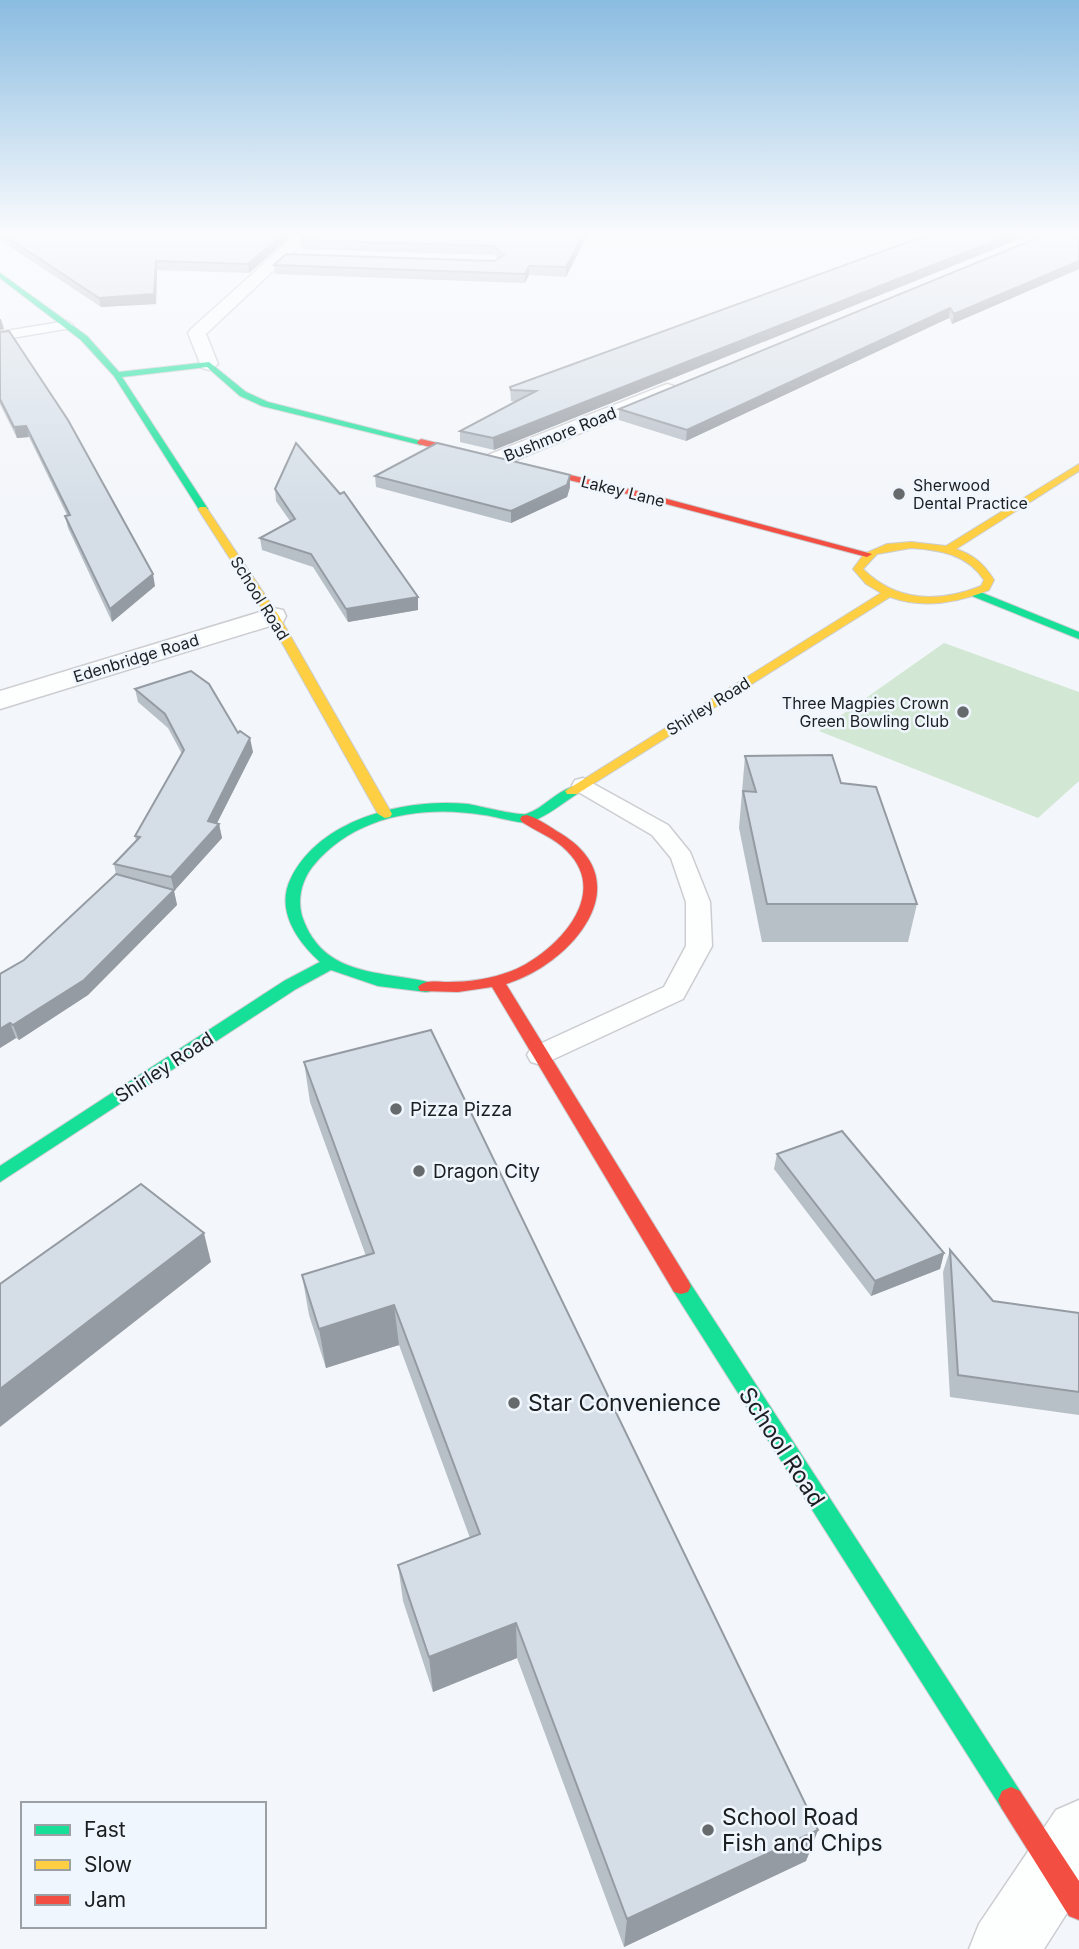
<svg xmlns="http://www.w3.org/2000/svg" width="1079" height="1949" viewBox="0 0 1079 1949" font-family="Inter,sans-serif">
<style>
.green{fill:#d2e7d4}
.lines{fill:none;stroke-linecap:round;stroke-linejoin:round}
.lane-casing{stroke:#cbcdd1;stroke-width:3}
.street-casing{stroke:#cbcdd1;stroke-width:3}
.fast-casing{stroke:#cbcdd1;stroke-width:2}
.slow-casing{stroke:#cbcdd1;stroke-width:2}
.jam-casing{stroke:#cbcdd1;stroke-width:2}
.lane{fill:#fdfefe;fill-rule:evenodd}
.street{fill:#fdfefe;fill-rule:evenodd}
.fast{fill:#16e098;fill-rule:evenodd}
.slow{fill:#ffcf43;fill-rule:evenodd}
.jam{fill:#f24e42;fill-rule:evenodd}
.wall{fill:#b7bfc7}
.shaded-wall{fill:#959ba2}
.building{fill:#d5dee7;stroke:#959ba2;stroke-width:2}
.poi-dot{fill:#676a6d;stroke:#f0f6fd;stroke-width:2.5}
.labels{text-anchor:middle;stroke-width:5;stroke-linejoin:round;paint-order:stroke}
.far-street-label{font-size:16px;fill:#1c1f21;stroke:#f0f6fd}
.far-poi-label{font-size:16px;fill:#1c1f21;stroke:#f0f6fd;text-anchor:start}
.street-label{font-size:19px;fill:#1c1f21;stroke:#f0f6fd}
.poi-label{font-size:19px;fill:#1c1f21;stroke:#f0f6fd;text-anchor:start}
.near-poi-label{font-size:23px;fill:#1c1f21;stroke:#f0f6fd;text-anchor:start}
.near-street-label{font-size:23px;fill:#1c1f21;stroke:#f0f6fd}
</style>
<rect width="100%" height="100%" fill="#f3f6fa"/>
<path class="green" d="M944,643l135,49v89l-41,37 -219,-87z"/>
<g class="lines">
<g class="lane-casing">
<path id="lane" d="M67,321l6,4 -2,3 -71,12v-8z
M583,778l85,47 22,27 20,50 2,44 -29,53 -142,66 -10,-3 -4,-7 4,-7 133,-61 22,-41v-44l-15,-44 -19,-23 -77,-45 -3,-5 3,-5z"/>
</g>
<g class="street-casing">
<path id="street" d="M297,234h15l-106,100 12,30 -9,6 -7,-2 -14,-35 3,-4z
M667,384l7,2 3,4 -3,4 -170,71h-16l-3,-5 3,-5z
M273,608l10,2 3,6 -3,6 -283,87v-18z
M1079,1800v94l-35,55h-75l10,-25 77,-114z"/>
</g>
<g class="fast-casing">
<path id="fast" d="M0,273l87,63 32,36 90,-10 37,30 22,10 157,40 -4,3 -159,-39 -22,-10 -33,-29 -85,10 86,132 -8,2 -86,-135 -33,-36 -81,-62z
M972,592h8l99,40v7l-107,-43z
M572,787l7,4 -2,3c-14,9 -30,22 -46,28 -9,3 -36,-6 -47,-7 -61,-10 -129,0 -171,51 -11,14 -16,32 -11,50 21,63 81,54 130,67l2,4 -2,4 -6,1 -48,-6 -47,-16 -35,19 -296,193v-16l284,-185 36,-19c-23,-21 -45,-52 -29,-84 30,-60 115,-80 177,-74 11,2 51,12 58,10 17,-5 29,-22 46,-27z
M681,1278l7,2 332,511 4,9 -4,9 -9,4 -9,-4 -328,-517 -3,-6 3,-6z"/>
</g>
<g class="slow-casing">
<path id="slow" d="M1079,464v7l-123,78c18,6 28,15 38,31l-5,10c-32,13 -66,19 -99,7l-313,197h-10l-2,-3 316,-198 -15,-9 -13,-15 11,-15 23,-10 24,-2 35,4zM911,548c29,2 56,6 73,32l-3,6c-42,17 -85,16 -118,-17l14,-15z
M200,507h6l73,109 113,198 -2,3 -5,1 -7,-4 -111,-198 -69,-107z"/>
</g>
<g class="jam-casing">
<path id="jam" d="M421,439l220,53 231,62 -5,3 -231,-61 -218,-52 -1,-2z
M527,815c11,3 23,12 33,18 83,50 10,132 -54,151l182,296 3,6 -3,6 -7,2 -7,-2 -182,-305 -34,5 -38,-1 -2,-4c7,-8 20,-5 30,-5 27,0 55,-5 78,-18 38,-22 82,-72 41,-113 -12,-13 -30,-19 -45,-29l-2,-3 2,-3z
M1011,1787l9,4 59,90v39l-10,-4 -67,-107 -4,-9 4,-9z"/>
</g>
<use href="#lane" class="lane"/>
<use href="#street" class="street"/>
<use href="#fast" class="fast"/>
<use href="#slow" class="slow"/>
<use href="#jam" class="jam"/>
</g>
<path class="wall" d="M0,234h294l-45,39 -92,-3 -1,34 -55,3 -101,-67z
M588,234l-22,43 -37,-2 -4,8 -250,-9 -1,-9 220,-4 4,-2 -4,-4 -192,-6 -1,-9z
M930,234h102l-538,216 -34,-8v-11l56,-29 -5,-1 -1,-14z
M1079,234v35l-127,55 -3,-6 -263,123 -67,-21v-11z
M0,332l155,254 -43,36 -44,-94 -3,-12 2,-1 -38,-78 -12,1 -17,-34z
M570,475v12l-3,10 -56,26 -135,-36 -1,-11z
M275,489l143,108v13l-70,12 -35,-55 -51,-17 -2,-12 30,-17 -14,-20z
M135,689l103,44 15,19 -36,71 2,1 3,14 -48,53 3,14 -89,90 -69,45 -3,-2 -16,10v-74l24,-14 92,-86 -2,-10 22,-23 -1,-5 47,-82 -14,-26 -30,-26z
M745,756l96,27 76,121 -9,38h-146l-23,-114z
M304,1062l514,768 -12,31 -182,86 -107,-289 -84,34 -30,-91 -5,-36 72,-27 -71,-193 -73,23 -17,-53 -7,-40 64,-19 -56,-154z
M777,1154l167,99 -4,16 -69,27 -97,-127z
M950,1250l43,51 86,12v102l-129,-18 -7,-125z"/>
<path class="shaded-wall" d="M283,234h11l-45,39 -1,-9z
M584,234h4l-22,43v-10z
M1012,234h20l-538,216 -1,-12z
M156,261l1,9 -1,34 -55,3 -2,-9z
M1079,261v8l-127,55 2,-10z
M529,266v9l-4,8v-9z
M950,308l-1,10 -263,123 1,-11z
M0,319h1l3,10 -4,1z
M26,426l3,11 -12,1 -3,-11z
M570,475v12l-3,10 -56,26v-12z
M153,574l2,12 -43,36 -2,-13z
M418,597v13l-70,12 -2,-13z
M250,738l3,14 -39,77 5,-5 3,14 -48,53 3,14 -89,90 -69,45 -6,-15 161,-135 -3,-13 37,-56z
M10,1023l6,15 -16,10v-19z
M204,1233l7,29 -211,165v-38z
M944,1253l-4,16 -69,27 4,-15z
M394,1305l5,40 -73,23 -7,-39z
M516,1623l1,35 -84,34 -4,-35z
M818,1830l-12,31 -182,86 3,-28z"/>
<path class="building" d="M2,234h281l-35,30 -92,-3 -2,33 -55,4z
M305,234h279l-18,33 -37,-1 -4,8 -251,-9 12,-11 208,7 10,-6 -10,-9 -193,-6z
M930,234h82l-519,204 -33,-7 76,-40 -25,-1 -1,-3z
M1047,234h32v27l-125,53 -4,-6 -263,122 -68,-21z
M9,331l59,89 85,154 -43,35 -45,-93 5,-1 -44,-89 -12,1 -14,-28v-67z
M296,443l44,51 4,-2 74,105 -72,12 -35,-55 -51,-16 35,-19 -20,-30z
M437,443l133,32 -3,10 -56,26 -136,-35z
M191,671l18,13 29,49 2,-2 10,7 -42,83 11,3 -48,53 -57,-13 26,-27 -5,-1 49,-86 -19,-36 -30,-25z
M832,755l9,28 35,4 41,117h-150l-24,-113 13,1 -11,-36z
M116,874l58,16 -90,90 -71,45 -3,-2 -10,6v-55l24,-14z
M431,1030l387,800 -191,89 -111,-296 -87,34 -31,-92 82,-31 -86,-229 -75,24 -17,-54 72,-22 -70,-191z
M842,1131l102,122 -69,28 -98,-127z
M141,1184l63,49 -204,156v-105z
M950,1250l43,51 86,12v79l-121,-17z"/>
<linearGradient id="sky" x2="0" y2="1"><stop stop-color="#8abce1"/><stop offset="0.46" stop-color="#fafbfd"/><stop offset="1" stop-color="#fafbfd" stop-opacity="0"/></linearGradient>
<rect width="1079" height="507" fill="url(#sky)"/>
<g class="poi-dot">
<circle cx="899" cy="494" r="7"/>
<circle cx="963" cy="712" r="7"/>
<circle cx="396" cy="1109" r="7"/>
<circle cx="419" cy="1171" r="7"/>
<circle cx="514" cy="1403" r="7"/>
<circle cx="708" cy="1830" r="7"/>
</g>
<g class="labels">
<g class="far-street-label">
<text transform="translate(560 434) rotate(-22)" y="6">Bushmore Road</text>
<text transform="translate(623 491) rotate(14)" y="6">Lakey Lane</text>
<text transform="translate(260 598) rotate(58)" y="6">School Road</text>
<text transform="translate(136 658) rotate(-17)" y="6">Edenbridge Road</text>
<text transform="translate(708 706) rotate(-32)" y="6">Shirley Road</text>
</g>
<g class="far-poi-label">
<text x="913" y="491">Sherwood<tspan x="913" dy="18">Dental Practice</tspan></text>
<text x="949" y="709" text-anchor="end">Three Magpies Crown<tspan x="949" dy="18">Green Bowling Club</tspan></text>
</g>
<g class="street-label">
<text transform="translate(164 1067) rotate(-33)" y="7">Shirley Road</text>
</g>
<g class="poi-label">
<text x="410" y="1116">Pizza Pizza</text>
<text x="433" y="1178">Dragon City</text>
</g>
<g class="near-poi-label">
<text x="528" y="1411">Star Convenience</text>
<text x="722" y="1825">School Road<tspan x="722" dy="26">Fish and Chips</tspan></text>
</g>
<g class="near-street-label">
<text transform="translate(782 1447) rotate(57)" y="8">School Road</text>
</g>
</g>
<rect x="21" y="1802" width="245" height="126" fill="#f0f6fd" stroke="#9ba0a5" stroke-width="2"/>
<rect x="35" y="1825" width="35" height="10" fill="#16e098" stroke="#9ba0a5" stroke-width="2"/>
<text x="84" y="1837" font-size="21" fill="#1c1f21">Fast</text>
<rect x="35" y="1860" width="35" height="10" fill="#ffcf43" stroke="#9ba0a5" stroke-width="2"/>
<text x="84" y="1872" font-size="21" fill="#1c1f21">Slow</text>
<rect x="35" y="1895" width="35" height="10" fill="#f24e42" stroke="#9ba0a5" stroke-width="2"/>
<text x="84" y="1907" font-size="21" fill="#1c1f21">Jam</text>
</svg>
